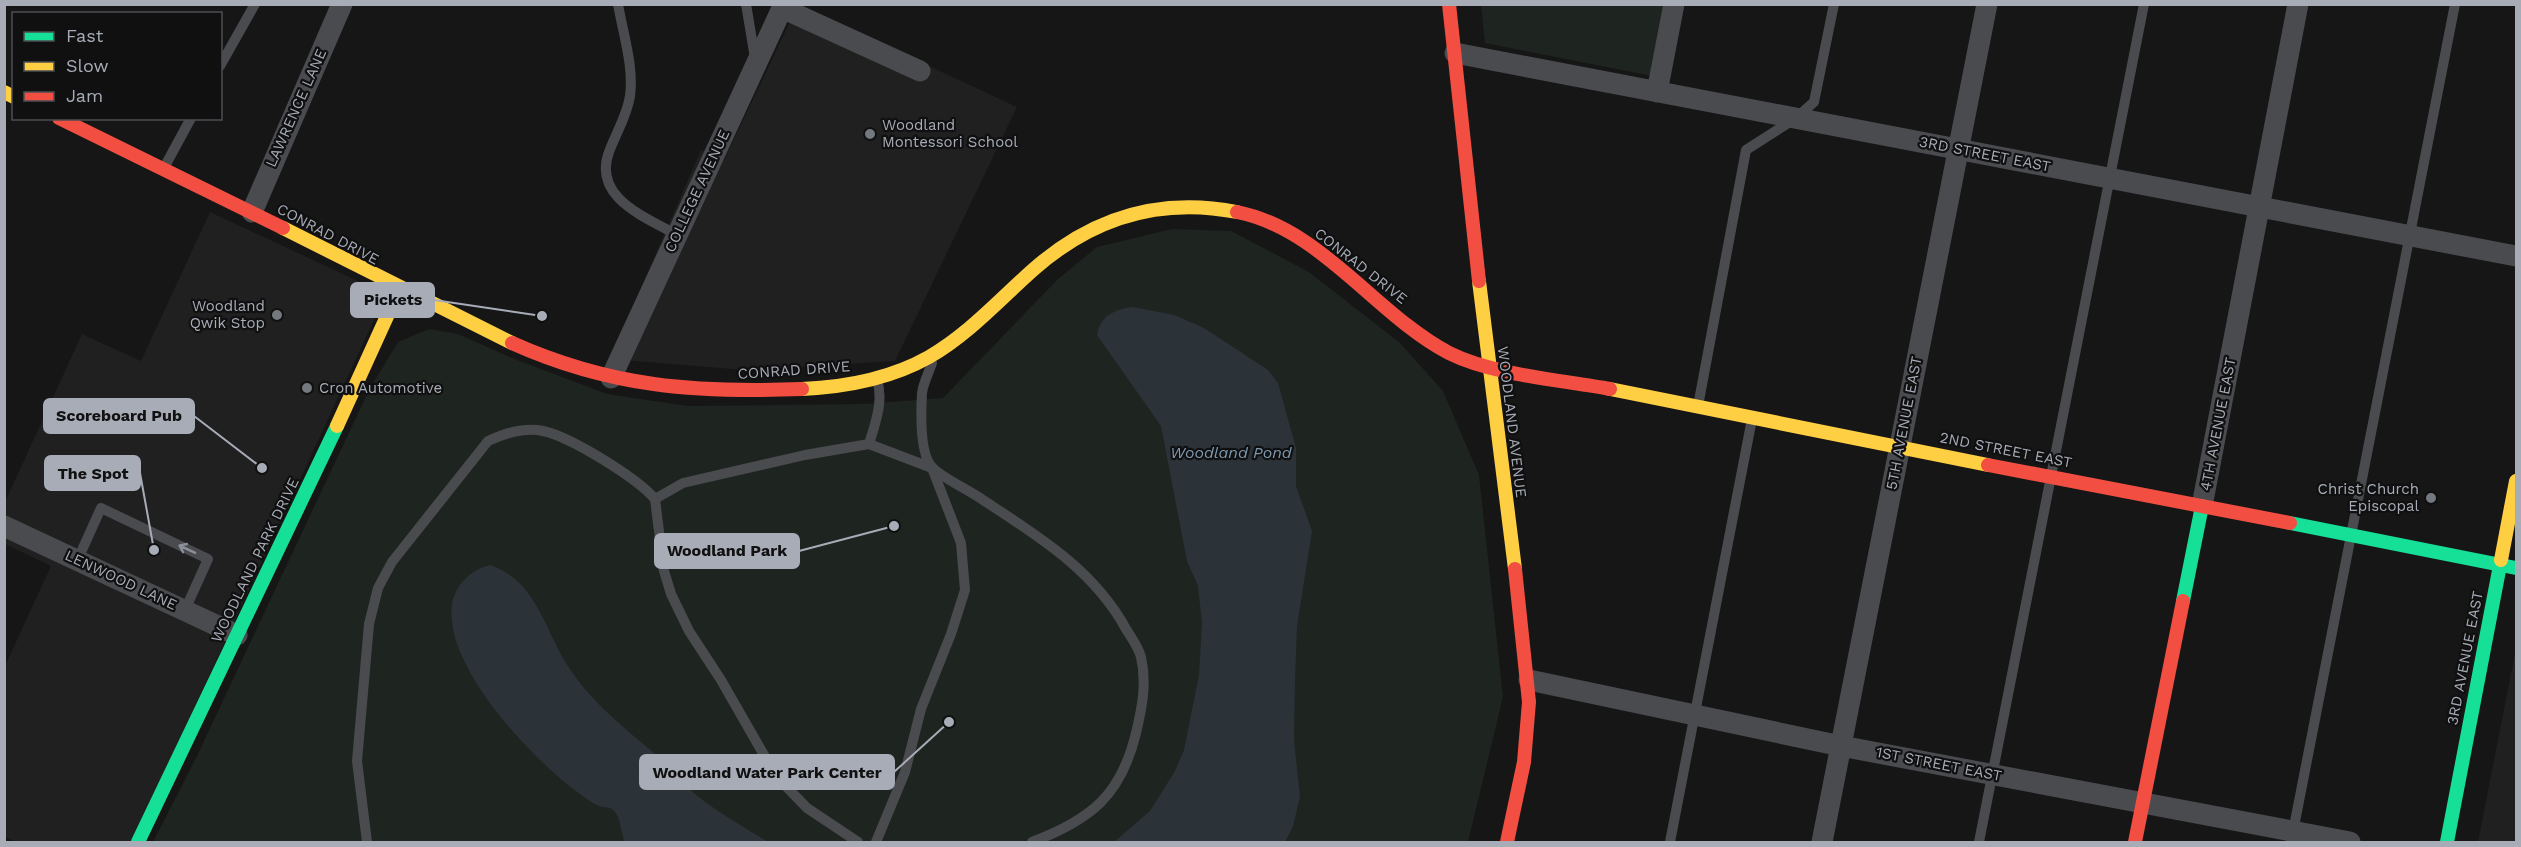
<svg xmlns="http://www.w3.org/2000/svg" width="2521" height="847" viewBox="0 0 2521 847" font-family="'Work Sans',sans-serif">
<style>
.built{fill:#202021}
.green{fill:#1e241f}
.water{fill:#2b3339}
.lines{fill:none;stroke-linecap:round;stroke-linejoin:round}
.lane{stroke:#4a4b4e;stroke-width:10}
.street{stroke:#4a4b4e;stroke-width:21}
.fast{stroke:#16e098;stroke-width:14}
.slow{stroke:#ffcf43;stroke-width:14}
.jam{stroke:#f24e42;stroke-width:14}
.oneway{stroke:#8b8f98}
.poi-dot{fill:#74787f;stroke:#101011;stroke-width:2}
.labels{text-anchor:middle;stroke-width:4.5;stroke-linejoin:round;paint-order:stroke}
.street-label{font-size:15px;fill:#a7acb7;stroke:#101011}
.poi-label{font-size:15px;fill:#a7acb7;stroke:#101011;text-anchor:start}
.water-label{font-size:16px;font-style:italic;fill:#7e9ab2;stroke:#101011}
.leader{fill:none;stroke:#a7acb7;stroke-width:2}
.callout-dot{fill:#a7acb7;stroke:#101011;stroke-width:2}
.callout{fill:#a7acb7;stroke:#a7acb7;stroke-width:2}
.callout-label{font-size:16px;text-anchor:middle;font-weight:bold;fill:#111}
</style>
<rect width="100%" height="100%" fill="#161616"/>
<path class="built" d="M798,5l219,102 -122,254 -150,9 -135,-11 91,-209 23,10z
M210,212l176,82 -254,548h-115l-12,-5v-171l46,-100 -46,-22v-42l77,-168 59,27z
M2516,648v194h-38z"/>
<path class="green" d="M1481,5h185l-14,71 -167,-33z
M1172,229l59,2 78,41 91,71 43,48 36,84 24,222 -35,145h-1315l43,-84 173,-368 29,-48 31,-13 29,5 54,24 95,36 81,12 175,-2 80,-6 115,-119 39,-32z"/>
<path class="water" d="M1133,307l41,8 30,13 64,42 10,13 18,65v38l16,45 -15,95 -2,53 -1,61 6,57 -7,29 -8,16h-171l36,-31 25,-40 9,-21 15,-75 3,-52 -4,-37 -11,-25 -26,-135 -64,-91c3,-19 18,-26 36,-28z
M490,565c45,15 54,62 76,98 23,38 61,67 94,95 12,11 22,25 35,36 22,18 49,33 73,48h-143c-4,-8 -4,-23 -10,-30 -4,-6 -10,-4 -16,-6 -8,-3 -17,-11 -23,-15 -46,-34 -132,-125 -124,-186 3,-20 18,-35 38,-40z"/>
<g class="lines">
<path class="lane" d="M618,4c5,30 16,62 12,92 -3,20 -14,37 -21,56 -17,46 37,65 68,83
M746,4l9,54
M220,66l35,-62
M165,166l26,-48
M932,363c-3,9 -9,21 -10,30 -1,18 -3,62 11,75 11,11 36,22 50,32 55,36 111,70 143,129 5,8 13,19 15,28 6,26 1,51 -5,76 -15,63 -46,87 -104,109
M1698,406l48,-256 50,-32 18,-16 20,-98
M869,444c6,-20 15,-43 8,-64
M655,499l9,72 7,23 18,37 32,49 55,96 31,32 51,34
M78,559l23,-51 107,51 -23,51
M367,842l-10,-81 12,-137 9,-36 14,-26 96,-121c18,-8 36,-14 55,-10 28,6 94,47 112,68l28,-16 122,-28 64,-11 63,24 29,75 4,47 -14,44 -30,75 -16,63 -29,70
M1670,842l82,-423
M1979,842l165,-838
M2291,842l164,-838"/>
<path class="street" d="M782,8l138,63
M1455,53l1061,203
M1657,92l17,-88
M252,212l90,-208
M611,378l173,-374
M2202,506l96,-502
M4,526l233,109
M1529,680l312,66 509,96
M1822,842l165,-838"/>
<path class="fast" d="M2290,523l226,45
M2183,601l19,-95
M138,842l199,-416
M2447,842l54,-282"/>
<path class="slow" d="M4,92l10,5
M283,228l229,115
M1479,281l36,288
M802,389c44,-2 88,-10 127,-32 40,-23 71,-58 105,-88 59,-52 126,-72 203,-57
M1610,389l378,76
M337,426l62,-136
M2501,560l15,-79"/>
<path class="jam" d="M1449,4l30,277
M59,118l224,110
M1237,212c85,17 138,102 212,141 44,22 112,27 161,36
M512,343c98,44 183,50 290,46
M1988,465l302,58
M1507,842l17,-80 5,-60 -14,-133
M2135,842l48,-241"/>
</g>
<defs><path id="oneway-shaft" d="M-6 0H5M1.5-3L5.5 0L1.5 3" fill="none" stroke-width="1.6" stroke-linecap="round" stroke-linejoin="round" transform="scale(1.5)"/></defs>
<use class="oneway" href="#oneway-shaft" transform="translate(187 549) rotate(-155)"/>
<g class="poi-dot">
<circle cx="870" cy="134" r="6"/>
<circle cx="277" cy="315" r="6"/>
<circle cx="307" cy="388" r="6"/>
<circle cx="2431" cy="498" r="6"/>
</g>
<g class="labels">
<g class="street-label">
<text transform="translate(296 108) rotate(-66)" y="5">LAWRENCE LANE</text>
<text transform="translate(1985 154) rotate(11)" y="5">3RD STREET EAST</text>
<text transform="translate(697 191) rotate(-65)" y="5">COLLEGE AVENUE</text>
<text transform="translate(328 234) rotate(28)" y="5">CONRAD DRIVE</text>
<text transform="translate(1361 266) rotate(38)" y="5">CONRAD DRIVE</text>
<text transform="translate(794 370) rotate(-4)" y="5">CONRAD DRIVE</text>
<text transform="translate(1512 422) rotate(83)" y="5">WOODLAND AVENUE</text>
<text transform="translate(1904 423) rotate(-79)" y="5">5TH AVENUE EAST</text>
<text transform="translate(2218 424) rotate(-79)" y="5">4TH AVENUE EAST</text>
<text transform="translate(2006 450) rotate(11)" y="5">2ND STREET EAST</text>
<text transform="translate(255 560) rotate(-64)" y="5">WOODLAND PARK DRIVE</text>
<text transform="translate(121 580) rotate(25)" y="5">LENWOOD LANE</text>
<text transform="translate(2465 658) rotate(-79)" y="5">3RD AVENUE EAST</text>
<text transform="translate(1939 764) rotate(11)" y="5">1ST STREET EAST</text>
</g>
<g class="poi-label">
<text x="882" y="130">Woodland<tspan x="882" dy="17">Montessori School</tspan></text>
<text x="265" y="311" text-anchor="end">Woodland<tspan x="265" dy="17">Qwik Stop</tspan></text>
<text x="319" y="393">Cron Automotive</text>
<text x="2419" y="494" text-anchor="end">Christ Church<tspan x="2419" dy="17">Episcopal</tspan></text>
</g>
<g class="water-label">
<text x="1231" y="458">Woodland Pond</text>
</g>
</g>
<path class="leader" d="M542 316L434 300M262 468L194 416M154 550L140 473M894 526L799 551M949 722L894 772"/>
<g class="callout-dot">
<circle cx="542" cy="316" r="6"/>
<circle cx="262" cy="468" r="6"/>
<circle cx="154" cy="550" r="6"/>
<circle cx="894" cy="526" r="6"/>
<circle cx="949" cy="722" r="6"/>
</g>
<g class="callout">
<rect x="351" y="283" width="83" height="34" rx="6"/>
<rect x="44" y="399" width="150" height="34" rx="6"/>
<rect x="45" y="456" width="95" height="34" rx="6"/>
<rect x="655" y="534" width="144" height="34" rx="6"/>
<rect x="640" y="755" width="254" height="34" rx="6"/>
</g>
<g class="callout-label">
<text x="393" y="305">Pickets</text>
<text x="119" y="421">Scoreboard Pub</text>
<text x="93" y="479">The Spot</text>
<text x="727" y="556">Woodland Park</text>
<text x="767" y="778">Woodland Water Park Center</text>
</g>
<rect width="2521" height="847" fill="none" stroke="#a7acb7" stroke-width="12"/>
<rect x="12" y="12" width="210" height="108" fill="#101011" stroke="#4c4e53" stroke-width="1.5"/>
<rect x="24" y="32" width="30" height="9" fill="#16e098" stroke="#4c4e53" stroke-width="1.5"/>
<text x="66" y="42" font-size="18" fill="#a7acb7">Fast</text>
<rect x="24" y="62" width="30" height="9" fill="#ffcf43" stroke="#4c4e53" stroke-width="1.5"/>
<text x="66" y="72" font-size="18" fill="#a7acb7">Slow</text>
<rect x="24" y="92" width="30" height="9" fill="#f24e42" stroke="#4c4e53" stroke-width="1.5"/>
<text x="66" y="102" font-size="18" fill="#a7acb7">Jam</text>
</svg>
